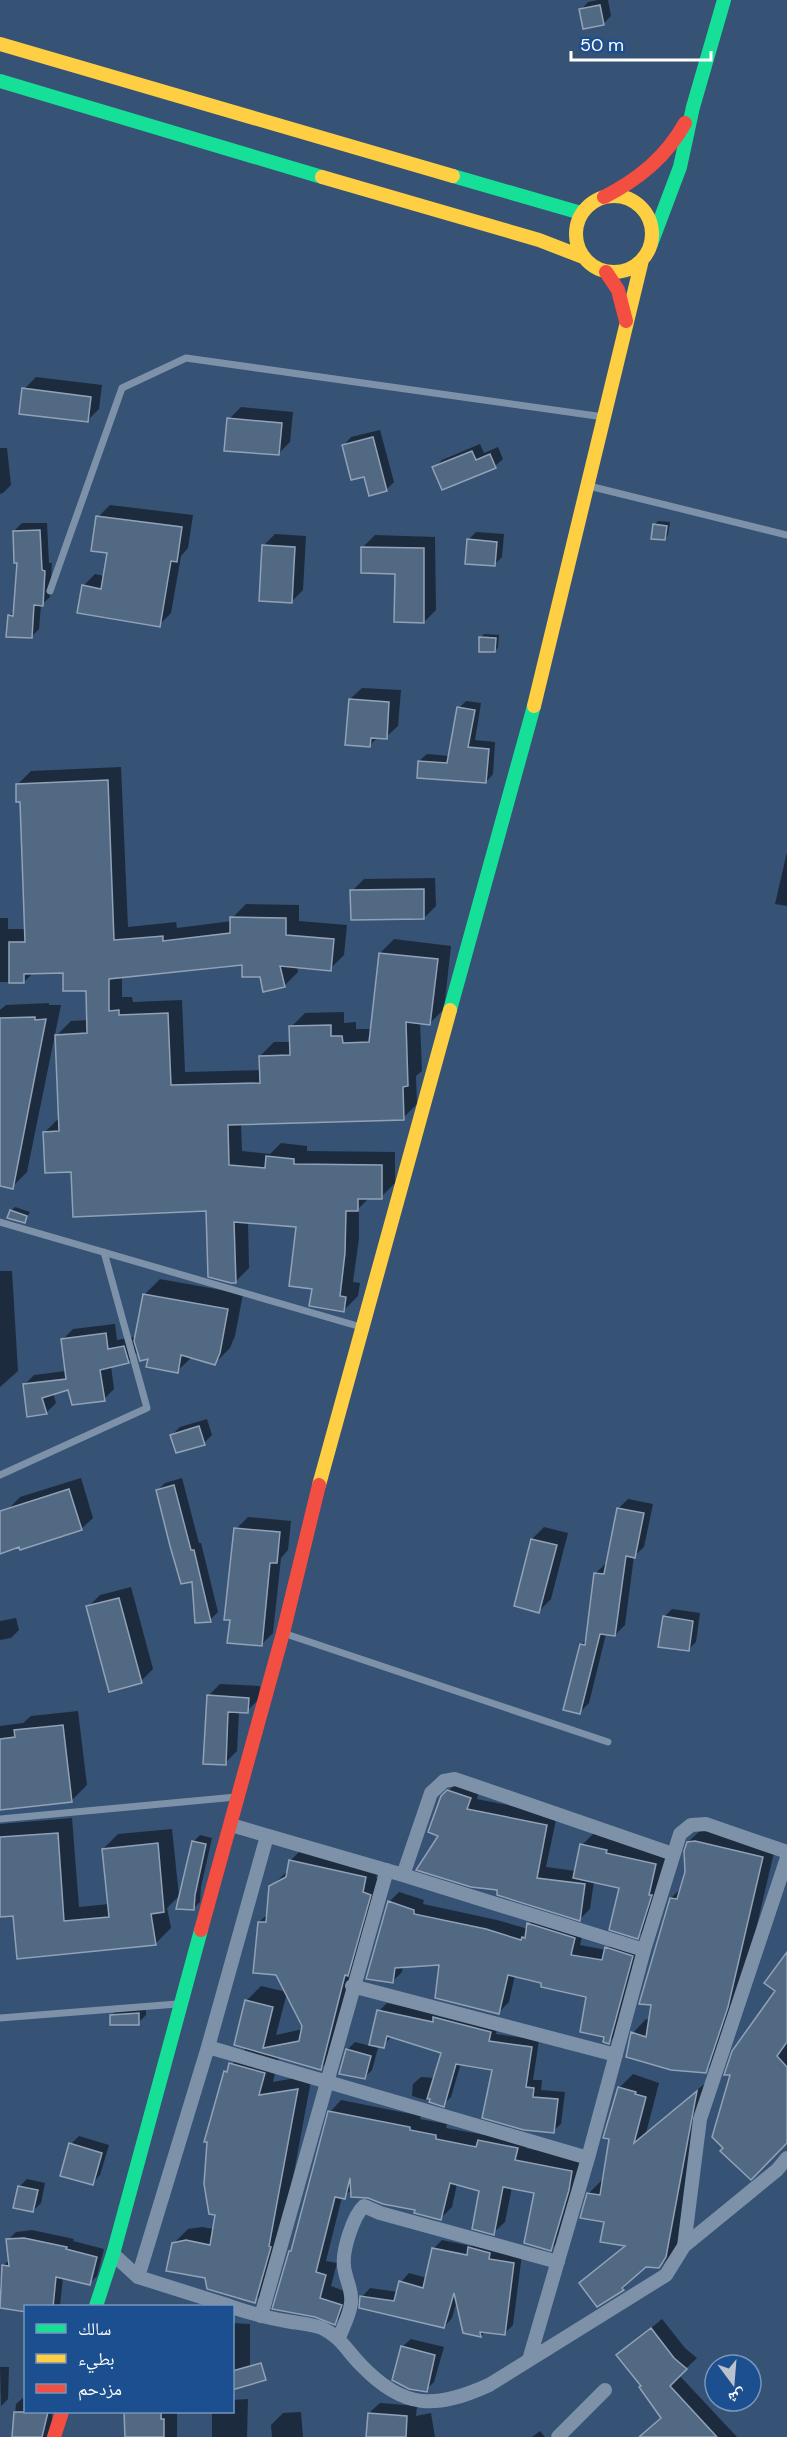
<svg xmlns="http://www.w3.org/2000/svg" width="787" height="2437" viewBox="0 0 787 2437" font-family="'DM Sans','Noto Naskh Arabic',sans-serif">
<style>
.shadow{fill:#0007;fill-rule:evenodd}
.building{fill:#526984;stroke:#92a2b6;stroke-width:1.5}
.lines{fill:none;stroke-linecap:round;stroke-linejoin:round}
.lane{stroke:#7d92a8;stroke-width:7}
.street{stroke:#7d92a8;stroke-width:14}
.fast{stroke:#16e098;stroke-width:14}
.slow{stroke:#ffcf43;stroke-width:14}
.jam{stroke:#f24e42;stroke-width:14}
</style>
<rect width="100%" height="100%" fill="#365274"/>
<path class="shadow" d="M598,0h10l3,16 -7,7 -23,-13 7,-8z
M36,377l66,8 -3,24 -12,12 -63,-32z
M241,407l52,5 -3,30 -12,12 -49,-35z
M380,430l14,52 -8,8 -21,-15 -21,-30 7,-8z
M480,444l4,9 14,-6 5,12 -8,7 -53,22 -8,-20 8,-8z
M0,448h7l4,37 -8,8 -3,1z
M110,505l83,10 -5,33 -7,8 -10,57 -12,12 -76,-39 12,-12 9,2 5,-24 -11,-35z
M658,521l12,1 -2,13 -3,4 -11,-14z
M22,523h25l2,40h3l-2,34 -9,8 -2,24 -8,8 -22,-21 6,-6 4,-49 -5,-30z
M476,532l28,2 -2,23 -8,8 -26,-25z
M275,534l31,2 -3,54 -12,12 -28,-56z
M375,535l60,2 1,73 -12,12 -27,-49 -34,-26z
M484,634l15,1 -1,12 -3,4 -15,-13z
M362,688l39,2 -3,36 -12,11h-8l-8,8 -20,-46z
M466,701l15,2 -6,37 20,2 -2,32 -7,8 -67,-21 8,-7 23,2 9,-48z
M121,767l7,160 48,-5 1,6 55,-7v-3l14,-14 53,1v16l48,4 -3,30 -14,14 -33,-3 1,6 -14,14 -23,-11 -17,-12 -122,13v21h10l1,5 49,-2 3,72 76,-2 -1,-14 14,-14h17v-15l14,-14 39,-1v11l12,-1v7h16l8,-76 14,-14 57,7 -7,63 -14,14 -10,-1 2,49 -6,5 1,28 -14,14 -162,5 1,28 28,3 11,-11 26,3v5l88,1v31l-14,14h-11l-11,11v30l-6,44 7,1 -2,13 -14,14 -31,-22 -15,-62 -50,-4 1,46 -14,14 -28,-72 -134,-40 -28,-38 14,-14 -2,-83 14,-14 17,-1 -1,-30 -22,-19 -31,1 -10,10h-24v-64h8v11h18l-5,-128 -4,-16 14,-14z
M787,852v54l-12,-2z
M435,878l1,28 -12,12 -72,-27 12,-12z
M49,1003v2h12l-34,167 -15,15 -12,-2v-175l6,-5z
M15,1207l15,5 -6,10 -13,-11z
M0,1271h12l6,100 -18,16z
M160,1279l83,15 -8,42 -5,12 -15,15 -23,-6 -15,14 -38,-20 -11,11 -17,4 3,23 -10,10 -35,-11 -16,5 3,10 -10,10 -22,-28 10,-10 32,-4 -4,-31 11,-11 42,-5 2,16 17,-3 2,6 9,-49z
M207,1419l5,16 -8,8 -32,-8 8,-8z
M81,1478l12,40 -12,11 -61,16 -20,8v-35l20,-21z
M182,1478l17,65h2l17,69 -8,8 -53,-129 8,-8z
M628,1499l25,5 -9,43 -10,9 -9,69 -10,10 -9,-1 -17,69 -9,9 1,-67 6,-6 8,-65 10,-10h3l11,-56z
M248,1517l43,4 -3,29 -7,8 -8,75 -12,12 -25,-116z
M544,1527l24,6 -17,66 -12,12 -7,-72z
M131,1587l22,82 -12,12 -53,-74 12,-12z
M672,1609l28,4 -4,29 -8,8 -24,-33z
M16,1618l3,12 -8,8 -11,2v-19z
M220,1684l40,2 -1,13 -12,12h-8l-2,40 -12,12 -17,-67z
M78,1711l9,74 -15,15 -72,9v-83l23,-3 8,-7z
M459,1781l21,7 -3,11 80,16 -11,52 30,4 6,-26 12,-12 73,19 -17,73 -12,12 -18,-50 -26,-6 -4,28 -10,10 -81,-30 -58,-54 1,-38z
M72,1818l7,89 30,-3 -6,-55 15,-15 54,-5 7,67 -12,12 4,20 -15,15 -142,-29 -14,1v-91z
M702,1829l74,15 -35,149 -22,65 -14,14 -72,-39 13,-14 4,2 21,-123 11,-11 5,-15 1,-30z
M200,1835l12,3 -11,49 -1,15 -7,7v-67z
M305,1846l75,17 -4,15 8,3 -49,173 -14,14 -42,-11 -6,25 39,-7 -29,157 -14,55 -14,14 -48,-24 -34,-33 15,-15 14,-2 12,2 3,-15 8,-142 22,-25 -12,-3 12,-44 14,-14 26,6 -28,-70 10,-9 1,-26 19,-17 2,-10zM287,1993l16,33v3l-27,6z
M399,1892l25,8 -1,4 74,16 31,9 1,-5 10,-10 45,14 -4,17 26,5 10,-12 26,8 -23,86 -10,10 -21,-46 -45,-14 -28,-7 -6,27 -10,10 -58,-49 -38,3 -1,6 -10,10 -3,-80z
M787,1957v184l-36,37 26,-188z
M387,2003l51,11 60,10 -2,10 43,6 -6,40h9l-1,10 24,2 -4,32 -8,7 -59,-62 -33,-6 -10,34 -8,8 -31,-9 1,-12 8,-7 14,1 8,-26 -51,-16 -9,10 -11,-2 -1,2 7,2 -6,22 -8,8 -17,-28 8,-8 15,4 9,-35z
M146,2006v9l-8,8 -27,-7 8,-8z
M633,2074l26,9 -13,50 63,-53 -29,162 -7,11 -14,14 -13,-1 -23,23 -42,-6 44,-38 -19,-24 -18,-27 14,-14 17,-92z
M341,2100l80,16 -1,3 27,5 -1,4 39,7 5,-6 39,8 -3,11 57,12 -21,78 -11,11 -15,-57 -24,-5 -7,35 -12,11 -12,-43 -24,-6 -5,23 -12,12 -88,-29 -10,7 -16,64 11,2 -6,23 21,8 -6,18 -12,11 -44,-72 3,-2 37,-137z
M79,2136l30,9 -9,30 -7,8 -22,-39z
M27,2179l18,4 -4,20 -8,8 -14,-24z
M32,2230l42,9 -1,2 31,8 -7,27 -8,8 -26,-7 -3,29h-34v5l-26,-4v-24l3,-17 7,-7 -2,-19 8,-8z
M478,2239l44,15 -9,71 -9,9 -18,-3 -5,5 -17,-4 -7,-32 -5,18 -8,9 -82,-30 8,-9 28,4 3,-10 8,-9 18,5 6,-29 9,-9 29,6z
M662,2319l23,29 12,10 -18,17 58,62h-97l23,-20 -20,-32 -25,-30z
M232,2323l18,1v50l-18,14z
M411,2339l33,8 -10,35 -8,8 -32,-11 9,-33z
M0,2367h9l-1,32 -7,7z
M24,2397h2v15h26v25h-39l3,-33z
M248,2399l-1,38h-35v-23l3,-2h17v-12z
M380,2403l37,3 -1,10 15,-3 4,24h-68l2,-24z
M125,2412h52v25h-51z
M301,2412l2,25h-31l-1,-12 12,-12z
M540,2431l5,6h-13z"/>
<path class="building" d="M600,5l4,20 -21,4 -4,-20z
M22,388l69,9 -3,25 -69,-8z
M227,418l55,5 -3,32 -55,-4z
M373,437l14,54 -18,5 -5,-19 -13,3 -9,-35z
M472,451l4,9 14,-6 6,14 -54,22 -10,-23z
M96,516l86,11 -5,35 -6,-1 -11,66 -83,-14 5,-28 19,4 6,-36 -16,-2z
M653,524l14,2 -2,14 -14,-1z
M40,530l2,40 3,1 -2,35 -9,-1 -2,33 -26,-1 2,-22 5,1 4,-53h-3l-1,-32z
M467,539l30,3 -2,24 -30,-2z
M262,545l33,2 -3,56 -33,-2z
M361,547l63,1v75l-30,-1 1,-48 -34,-1z
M479,637l17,1 -1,14h-16z
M349,699l40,3 -2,37 -16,-1 -1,9 -25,-2z
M457,707l18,3 -7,37 21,2 -3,34 -69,-5 1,-17 29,2z
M108,780l6,160 49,-4v5l67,-8v-16l56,1v17l48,4 -3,32 -51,-5 5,21 -22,5 -3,-15h-18v-12l-133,14v32l10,-1v5l49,-2 3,72 89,-2 -1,-27 31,-1 -1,-29 42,-1v11h11l1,7 26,-1 10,-89 59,6 -8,66 -24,-3 2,64 -5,1 1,33 -176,5 1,40 36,3 1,-12 28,3v5l88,1v34h-24v12h-12l-1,42 -5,43 6,1 -2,15 -35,-6 3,-17 -23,-3 7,-59 -62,-5 2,61h-5l-23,-6 -2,-66 -133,6 -2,-45 -26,1 -2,-41 16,-1 -4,-96 32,-2 -1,-42h-23v-18l-39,1v9h-15v-41h16l-5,-140h-4v-18z
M424,889v30l-73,1 -1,-30z
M35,1017v3l11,-1 -33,170 -13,-3v-168z
M10,1210l17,6 -2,7 -18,-5z
M143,1294l85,15 -8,44 -5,12 -34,-10 -3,18 -32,-6 2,-8 -8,2 -6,-20z
M106,1333l2,16 16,-3 5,17 -29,7 5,31 -33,4 -4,-15 -26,8 5,16 -20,3 -4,-33 43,-5 -5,-40z
M199,1426l6,19 -29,8 -6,-18z
M174,1485l17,65h3l17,72 -16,1 -3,-41 -11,2 -11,-38 -14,-56z
M69,1489l13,41 -62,20 -1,-3 -19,7v-43z
M617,1508l27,5 -9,45 -9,-2 -11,80 -15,-2 -20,80 -17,-4 17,-66 5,1 9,-72 10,1z
M234,1528l46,4 -3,31h-7l-8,83 -35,-3 3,-23h-6z
M531,1539l26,6 -18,68 -25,-7z
M119,1598l23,85 -33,9 -23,-86z
M663,1616l30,5 -4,30 -31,-4z
M207,1695l42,3 -1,15 -20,-1 -2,53 -23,-1z
M63,1725l9,77 -72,8v-71l15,-2 -1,-7z
M447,1790l24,8 -4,11 80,16 -10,53 48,6 -5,37 -83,-26v-5l-26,-3 -55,-17 22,-34 -10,-4 13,-36z
M58,1833l6,88 45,-4 -7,-68 56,-6 6,69 -13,2 5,31 -139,14 -4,-43 -13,1v-80z
M192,1841l14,3 -11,51 -1,15 -18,-1z
M695,1841l68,16 -35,150 -22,66 -35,-3 -45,-13 5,-25 15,5 5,-32 -12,-1 31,-106 7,1 8,-27 -1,-21 3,-9z
M580,1844l27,6 -1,3 50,11 -7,31h3l-14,44 -29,-9 10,-42 -46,-10z
M289,1860l77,17 -3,15 8,3 -23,81 -3,-1 -24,95 -87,-25 11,-45 28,7 -10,41 36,-7 3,-15 -26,-51 -23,-2 5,-51h8l3,-36 17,-9z
M388,1901l26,9v4l72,15 35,11 1,-3 3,1 2,-15 48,15 -4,17 31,5 3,-13 28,9 -24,88 -6,-2 1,-5 -24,-5 6,-35 -45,-10v-4l-33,-8 -9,39 -64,-16 4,-33 -44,3 -2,15 -27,-4z
M787,1952v90l-10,14 10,11v76l-36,37 -31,-29 3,-3 -11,-11 18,-62h-6l8,-24 43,-60 -11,-8z
M377,2010l56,12v-5l58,15 -2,9 43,6 -6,40 8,1 -1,9 25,2 -4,34 -30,-3 -42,-12 10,-48 -36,-6 -12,43 -15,-5 1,-3h-3l14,-46 -54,-17 -3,12 -15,-3z
M139,2013v12h-29v-10z
M346,2049l25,7 -6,23 -26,-5z
M229,2063l36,10 -6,22 39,-6 -29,157 2,1 -16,56 -48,-14 -2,-11 -39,-7 6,-28 14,-3 24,5 5,-30 -6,-1 -5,-30 3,-42h-3l20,-71 3,1z
M618,2087l18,5 -1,2 11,3 -12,46 63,-52 -31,166 -7,11 -13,-1 -24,21 2,2 -27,17 -18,-24 46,-37 -25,-4 4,-20 -24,-4 7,-25 13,2 9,-56 -6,-1z
M328,2111l82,16v3l26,5v4l40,8 2,-7 40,8 -3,12 57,11 -3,19 -18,61 -27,-8 10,-50 -31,-6 -9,48 -22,-6 7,-38 -29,-8 -9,37 -27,-7 1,-3 -32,-6 -15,-6 -17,-1 -1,-19 -5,21 -10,-2 -19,75 10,3 -6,23 22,7 -7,20 -20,-8 -43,-8 17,-58h2z
M69,2143l33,10 -9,32 -33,-9z
M18,2186l20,4 -5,22 -20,-4z
M24,2238l43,9 -1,2 31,8 -7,28 -34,-8 -3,30h-27v5l-26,-4 2,-43 7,1 -3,-27z
M468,2247l22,6 -1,6 25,4 -9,72 -25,-3 1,5 -18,-4 -9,-40 -10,35 -85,-20 1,-12 34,5 5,-20 24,7 9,-40 35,7z
M651,2328l23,30 13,11 -17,17 47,51h-78l22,-19 -22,-31 2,-1 -25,-31z
M401,2346l34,9 -8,37 -18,-3 -17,-9z
M261,2363l5,17 -34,10v-19z
M14,2412h34l-6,25h-30z
M124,2412h37v7h3v18h-39z
M368,2413l39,3 -1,21h-40z"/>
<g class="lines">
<path class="lane" d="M589,486l198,49
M50,591l72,-203 64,-30 418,59
M0,1222l361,105
M0,1475l147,-67 -43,-156
M286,1634l322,108
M0,1819l236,-22
M0,2018l177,-14"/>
<path class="street" d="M231,1825l172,50 241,75
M403,1875l28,-82 13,-12 11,-2 218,75
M352,1986l264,69
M208,2047l380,111
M684,2246l16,-127 87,-261
M113,2254l25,23 92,29
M138,2277l70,-230 59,-211
M232,2307c18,6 35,11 54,14 11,2 25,3 36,7 19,9 25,23 39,37 43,45 75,44 128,20l177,-110 18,-29 93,-76 10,-12
M261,2316l126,-446
M339,2338c4,-11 11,-24 12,-35 2,-13 -6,-24 -7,-37 -2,-15 9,-50 20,-60l16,7 178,49
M529,2360l59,-202 56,-208 36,-116 11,-9 15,-1 81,28
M558,2437l47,-47"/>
<path class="fast" d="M0,81l322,96
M453,176l128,37
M651,244l29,-77 13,-60 31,-107
M450,1010l84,-304
M96,2306l17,-52 88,-324"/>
<path class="slow" d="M0,44l453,132
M322,177l217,63 44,17
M576 234a38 38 0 1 1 76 0a38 38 0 1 1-76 0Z
M534,706l108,-446
M319,1485l131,-475"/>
<path class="jam" d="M604,197c35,-18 62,-40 81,-74
M606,272l12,18 8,31
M201,1930l82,-297 36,-148
M54,2437l8,-25"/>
</g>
<rect x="24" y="2305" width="210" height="108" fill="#1b4f8f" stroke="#7695bc" stroke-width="1.5"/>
<rect x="36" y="2324" width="30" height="9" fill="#16e098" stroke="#7695bc" stroke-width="1.5"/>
<text x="78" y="2335" font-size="18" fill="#ffffff">سالك</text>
<rect x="36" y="2354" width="30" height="9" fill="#ffcf43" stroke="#7695bc" stroke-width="1.5"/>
<text x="78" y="2365" font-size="18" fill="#ffffff">بطيء</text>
<rect x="36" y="2384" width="30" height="9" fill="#f24e42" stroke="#7695bc" stroke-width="1.5"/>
<text x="78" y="2395" font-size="18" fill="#ffffff">مزدحم</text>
<g transform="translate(733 2383) rotate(164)"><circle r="28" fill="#1b4f8f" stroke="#7695bc" stroke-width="1.5"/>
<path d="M0-4.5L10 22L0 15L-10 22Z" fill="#b9c2ce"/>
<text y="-9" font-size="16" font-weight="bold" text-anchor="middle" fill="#ffffff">ش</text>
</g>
<path d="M571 51v9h140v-9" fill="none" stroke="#ffffff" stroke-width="3"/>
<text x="580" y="51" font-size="18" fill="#ffffff" stroke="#1b4f8f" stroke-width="4.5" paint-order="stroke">50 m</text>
</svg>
